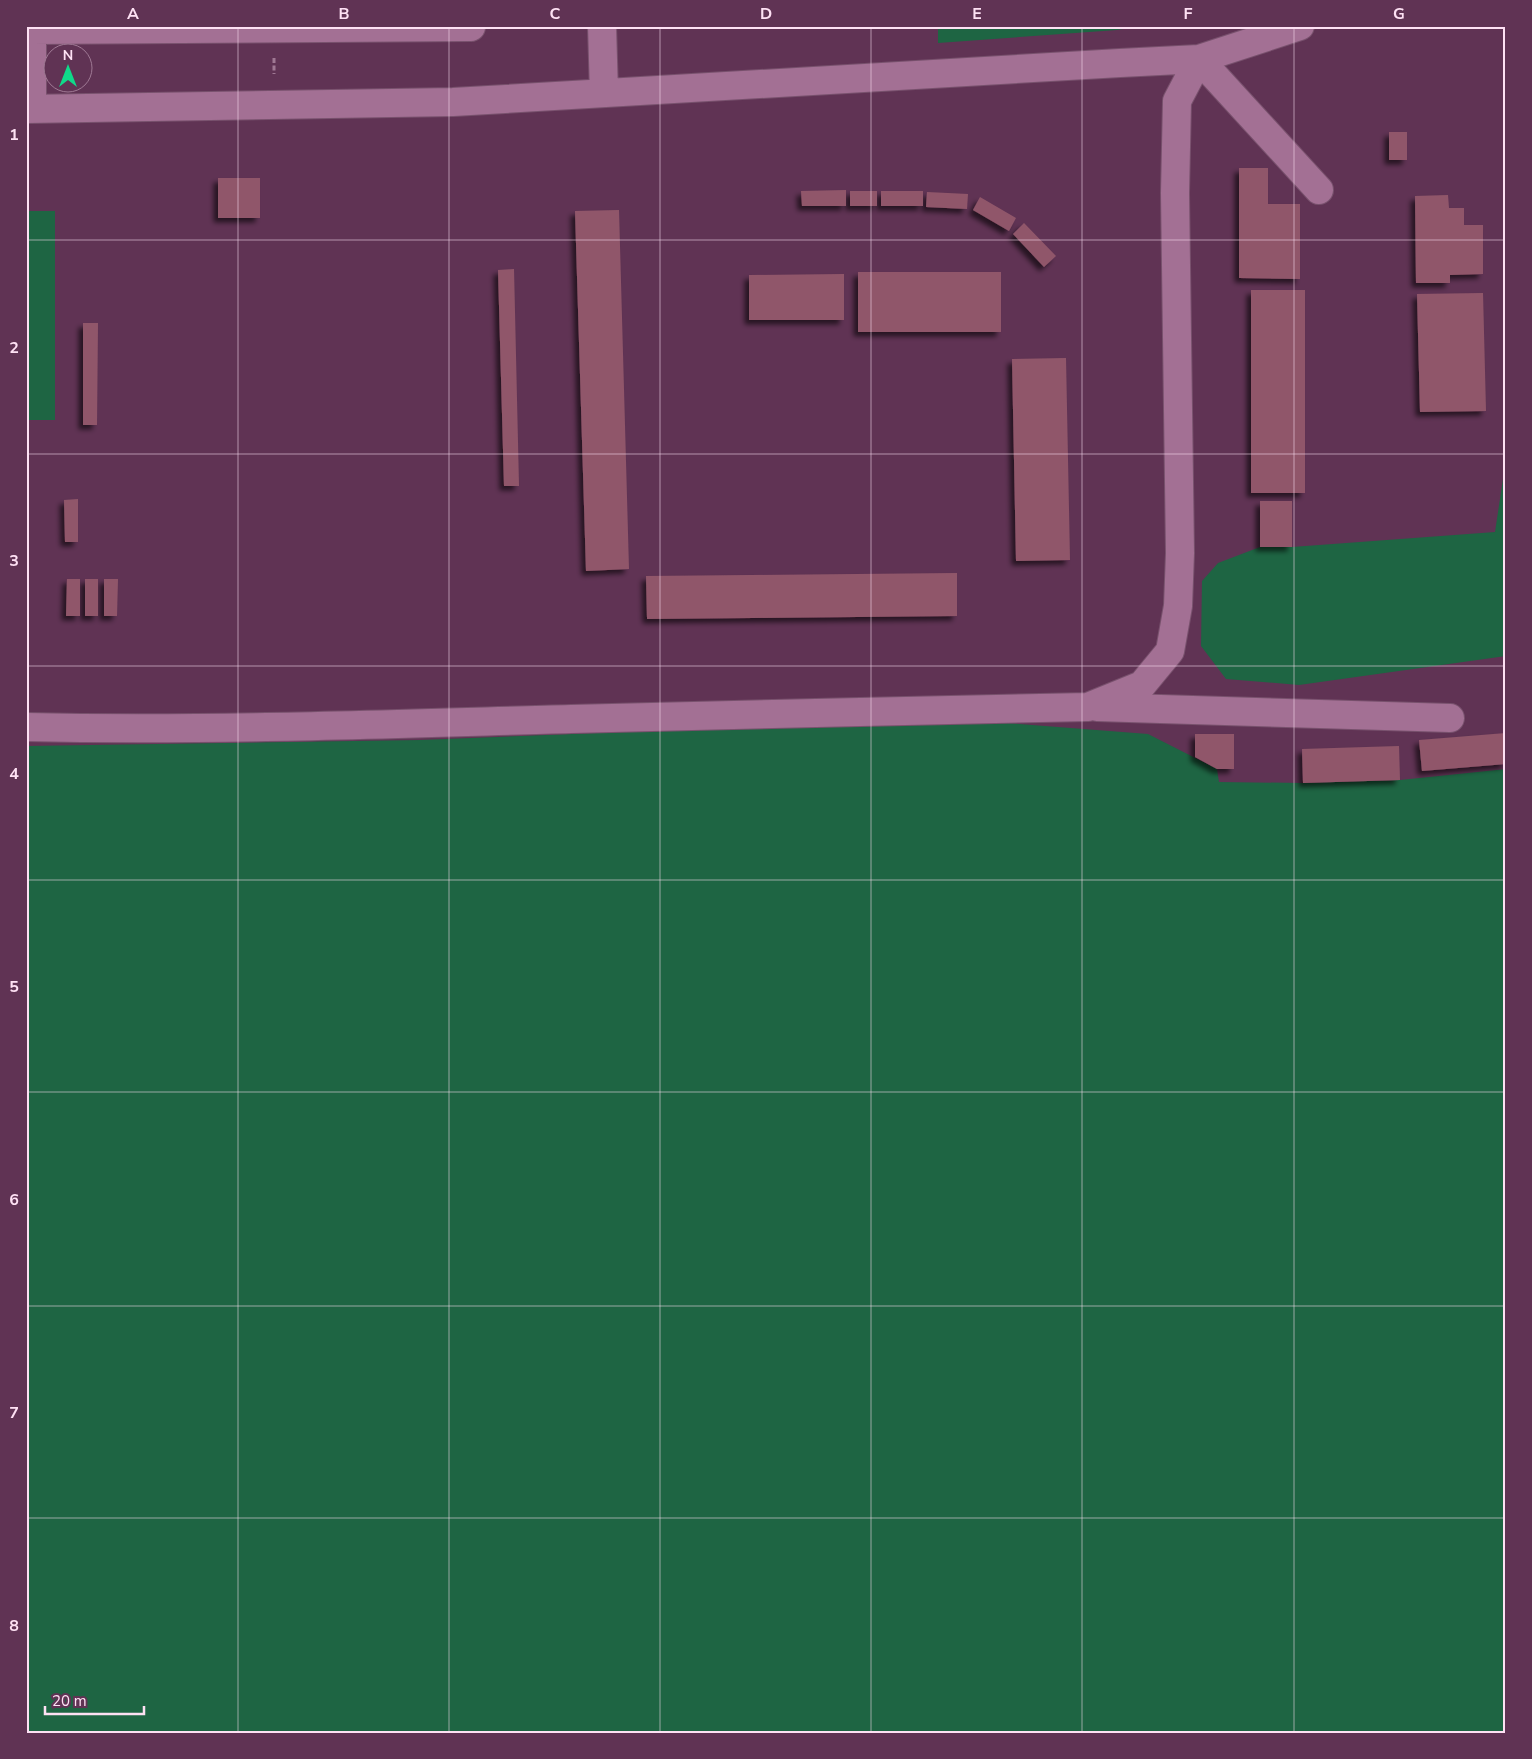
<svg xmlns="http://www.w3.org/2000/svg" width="1532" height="1759" viewBox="0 0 1532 1759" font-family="'Nunito Sans',sans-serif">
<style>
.green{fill:#1e6543}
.building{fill:#90576a;filter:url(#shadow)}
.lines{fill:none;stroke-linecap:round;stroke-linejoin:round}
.minor-casing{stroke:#78516d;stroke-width:30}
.path{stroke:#9f7893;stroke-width:3;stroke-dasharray:5 2.5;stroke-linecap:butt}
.minor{stroke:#a37094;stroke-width:28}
.grid{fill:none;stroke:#fee1f4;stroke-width:1;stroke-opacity:0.55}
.neatline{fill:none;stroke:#fee1f4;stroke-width:2}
.grid-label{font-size:16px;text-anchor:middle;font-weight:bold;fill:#fee1f4}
</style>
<defs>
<filter id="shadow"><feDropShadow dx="-4.5" dy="4.5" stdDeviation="2.5" flood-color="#0009"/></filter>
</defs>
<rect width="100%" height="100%" fill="#603354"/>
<path class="green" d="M938,26h203l-24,4 -179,13z
M26,211h29v209h-29z
M1506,459v197l-207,29 -73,-6 -25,-33 1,-65 16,-18 42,-16h32l203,-15z
M956,719l192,15 69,35 2,13 84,1 97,-3 106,-11v964h-1480v-987l394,-6z"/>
<path class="building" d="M1389,132h18v28h-18z
M1239,168h29v36h32v75l-61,-1z
M218,178h42v40h-42z
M846,190v16h-44l-1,-15z
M850,191h27v15h-27z
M881,191h42v15h-42z
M927,192l41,2 -1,15 -41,-2z
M1448,195l1,13h15v17h19v49l-33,1v8h-34l-1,-87z
M980,197l36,21 -7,13 -36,-21z
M619,210l10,359 -43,2 -11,-360z
M1024,223l32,33 -12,11 -31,-33z
M514,269l5,217h-15l-6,-216z
M858,272h143v60h-143z
M844,274v46h-95v-45z
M1251,290h54v203h-54z
M1483,293l3,118 -66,1 -3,-118z
M83,323h15l-1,102h-14z
M1066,358l4,202 -54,1 -4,-202z
M78,499v43h-13l-1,-42z
M1260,501h32v46h-32z
M957,573v43l-310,3 -1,-43z
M67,579h13v37h-14z
M85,579h13v37h-13z
M104,579h14l-1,37h-13z
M1506,733v31l-84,7 -3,-31z
M1195,734h39v35h-17l-22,-12z
M1399,746l1,34 -97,3 -1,-34z"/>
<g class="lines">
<g class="minor-casing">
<path id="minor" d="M602,26l2,67
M32,30l439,-3
M1199,59l120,131
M26,109l427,-7 667,-39 79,-4 101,-33
M32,109v-83
M1097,707l353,11
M26,727c182,4 363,-3 545,-8 172,-5 345,-8 517,-12l54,-22 28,-34 8,-45 2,-53 -5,-360 2,-92 22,-42"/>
</g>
<path class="path" d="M274,58v16"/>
<use href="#minor" class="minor"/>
</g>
<path class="grid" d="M238,26v1707M449,26v1707M660,26v1707M871,26v1707M1082,26v1707M1294,26v1707M26,240h1480M26,454h1480M26,666h1480M26,880h1480M26,1092h1480M26,1306h1480M26,1518h1480"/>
<rect width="1532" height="1759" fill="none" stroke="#603354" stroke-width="55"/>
<g transform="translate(68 68)"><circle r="24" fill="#603354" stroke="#9f7994"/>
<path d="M0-4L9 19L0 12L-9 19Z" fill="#10d98a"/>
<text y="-8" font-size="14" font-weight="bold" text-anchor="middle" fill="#fee1f4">N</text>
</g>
<path d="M45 1706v8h99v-8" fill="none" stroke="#fee1f4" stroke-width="2.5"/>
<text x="52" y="1706" font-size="15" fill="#fee1f4" stroke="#603354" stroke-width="4" paint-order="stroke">20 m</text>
<rect x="28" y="28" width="1476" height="1704" class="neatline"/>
<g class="grid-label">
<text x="133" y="19">A</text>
<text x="344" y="19">B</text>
<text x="555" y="19">C</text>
<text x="766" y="19">D</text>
<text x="977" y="19">E</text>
<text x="1188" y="19">F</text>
<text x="1399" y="19">G</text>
<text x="14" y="140">1</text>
<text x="14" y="353">2</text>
<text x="14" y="566">3</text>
<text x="14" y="779">4</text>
<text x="14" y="992">5</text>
<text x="14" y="1205">6</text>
<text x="14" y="1418">7</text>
<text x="14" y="1631">8</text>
</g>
</svg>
